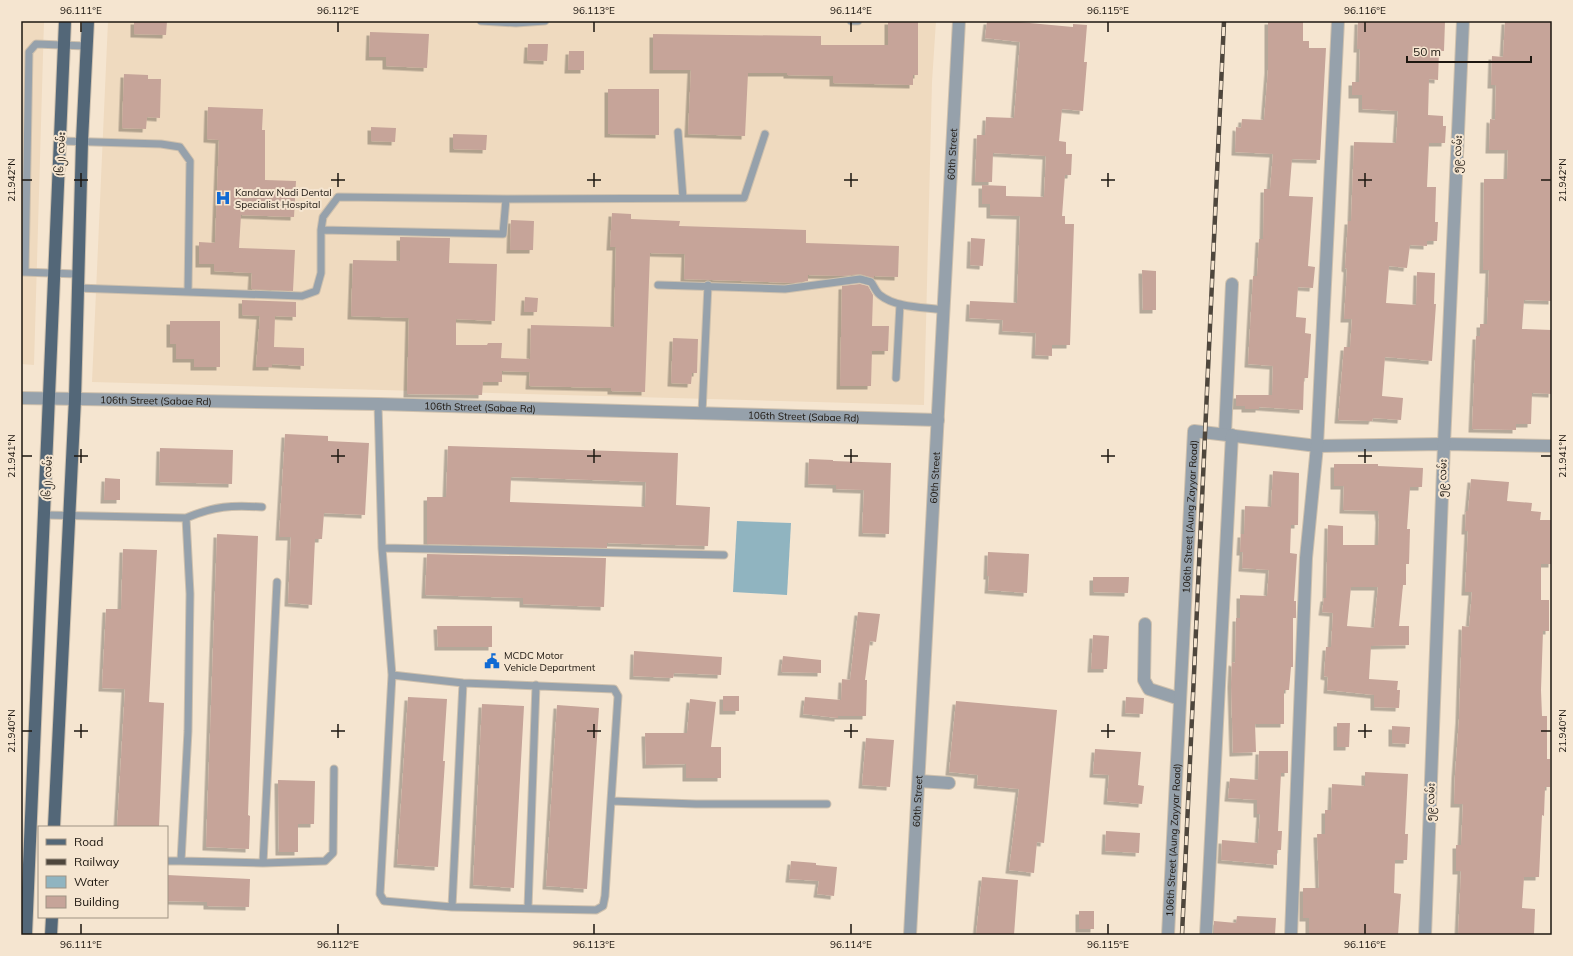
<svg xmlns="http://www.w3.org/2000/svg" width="1573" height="956" viewBox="0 0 1573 956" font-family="Mulish,'Noto Sans Myanmar',sans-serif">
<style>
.built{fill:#efdabf}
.water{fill:#90b4c0}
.building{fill:#c6a499;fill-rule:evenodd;filter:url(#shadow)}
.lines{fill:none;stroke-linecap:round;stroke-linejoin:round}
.lane-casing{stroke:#cec0ad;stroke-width:9}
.street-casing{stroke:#cec0ad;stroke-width:14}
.primary-casing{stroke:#cec0ad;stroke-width:14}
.lane{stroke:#96a1ab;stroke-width:7}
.street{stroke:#96a1ab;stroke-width:12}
.primary{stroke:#536778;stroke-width:12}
.rail-casing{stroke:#4e463c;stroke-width:4.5}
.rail{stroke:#f5e5d0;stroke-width:3;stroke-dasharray:9;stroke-linecap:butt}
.ticks{fill:none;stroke:#1d1710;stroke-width:1.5}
.labels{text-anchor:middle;stroke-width:4;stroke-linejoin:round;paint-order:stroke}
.street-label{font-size:10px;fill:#1d1710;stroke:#f5e5d0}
.poi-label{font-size:10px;fill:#1d1710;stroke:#f5e5d0;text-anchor:start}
.neatline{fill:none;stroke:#1d1710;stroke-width:1.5}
.ticks-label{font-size:10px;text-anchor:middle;fill:#1d1710}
</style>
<defs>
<filter id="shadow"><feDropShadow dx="-3.5" dy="3.5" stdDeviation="0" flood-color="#0004"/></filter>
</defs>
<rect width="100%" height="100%" fill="#f5e5d0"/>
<path class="built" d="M21,21h23l-10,344 -13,-1z
M108,21h828l-4,61 -8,323 -832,-23z"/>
<path class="water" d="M737,521l54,2 -4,72 -54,-3z"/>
<path class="building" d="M134,21h33l-1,14 -32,-1z
M888,21h30v54h-5v10l-80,-2v-7l-46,-1v-2h-39l-3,63 -57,-2 3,-64h-38v-36l168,2v9h67z
M987,21h21l65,6v-3l14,1 -3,37h3l-4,49 -21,-2 -3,32 7,1v12h6l-1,21h-6l-3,41h3v8h9l-4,121h-18v11l-17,-1 1,-22 -34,-2 1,-11 -34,-2 1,-17 47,2 3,-87 -30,-1v-11h-8v-19l24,1v10l38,1 2,-41 -53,-3 -1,29h-17l2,-47h8l1,-18 28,1 6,-76 -35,-4z
M1268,21h35v20h6v7h17l-6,112 -28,-1 -3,37 24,1 -5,69 7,1 -2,21 -15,-1 -2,30 10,1 -1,15 6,1 -3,44h-4l-1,32 -44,-3v2h-14v-3h-9v-11h36l1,-29 -25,-2 5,-88h4l2,-37h4l1,-50h6l3,-35 -38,-2 1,-25 5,1 1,-9 22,1 4,-50z
M1358,21h87l-1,30h-5l-1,29 -9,-1 -1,36 15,1v10h3l-1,17h-16l-2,44h9l-1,35h3l-1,19h-10v5l-17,-1 -3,23 -18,-2 -3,37 30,2 1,-33 18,1 -1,31h2l-4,57 -47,-4 -3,39 21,2 -2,22 -28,-2 -1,3 -34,-1 6,-73h6l2,-28h-8l3,-50 -2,-1 3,-47h3l3,-79 42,1 2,-32 -36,-2v-14h-10v-13h7l1,-33h-3z
M1505,21h47v280l-28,-1 -2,29 30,1v64l-20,-1 -1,31h-15v6l-44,-1 4,-93h4v-12h7l2,-54h-6l1,-91h23l1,-29h-19l1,-31 5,1 1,-35h-5l1,-29 11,1z
M370,32l59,2 -2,34 -41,-2v-9h-17z
M528,44h20l-1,17 -20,-1z
M569,51h15v19h-16z
M124,74l24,1v4h13l-1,39 -13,-1 -1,12 -24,-1z
M608,89h51v46l-51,-1z
M208,107l55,2 -1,21h3v50l31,1 -2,36 -53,-2 -2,33 56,2 -2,41 -42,-2 1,-16 -38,-2v-7h-15v-22l16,1 4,-103 -12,-1z
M371,127l25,1 -1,14 -24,-1z
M453,134l34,1 -1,15 -33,-1z
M612,213l19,1v5l49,2 -1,5 127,4v13l93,3 -1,31 -24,-1v2l-14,-4 -18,2 -34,-1v6l-14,2 -110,-4 1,-25 -35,-1 -5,139 -34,-1v-3l-82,-2 1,-14 -28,-1v11h-19l-1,13 -75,-1 2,-76 -58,-2 2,-56 47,1v-24l50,1 -1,25 48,1 -2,57 -39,-2v26h31l1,-2h14l-1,15 29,1 1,-34 83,2 2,-80h-6z
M511,220l23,1 -1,29h-23z
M971,238l14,1 -2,27 -13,-1z
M1142,270l14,1v39h-13z
M860,284l8,2 5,9 -1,31h17l-1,25h-16l-1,35h-31l2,-100z
M525,297l13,1 -1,14h-13z
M242,300l54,2v15l-21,-1 -1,31 30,1v18l-32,-2v3h-16l4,-51 -18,-1z
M170,321h50v46h-26v-8h-18v-15h-6z
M673,338l25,1 -1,34h-5l-1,11 -20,-1z
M285,434l43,2v5l41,2 -4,72 -41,-2 -2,26h-7l-3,66 -24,-2 3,-66h-12z
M448,446l230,7 -2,52 34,2 -2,39 -101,-3v5l-180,-4v-47h19zM511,477l135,5 -1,25 -135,-5z
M160,448l73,2 -1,34 -73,-2z
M809,459l24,1v1l58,2 -2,71 -27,-1 2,-43 -28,-1v-4l-28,-1z
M1334,464h44v2l45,2 -1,19h-12l-3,42h3l-1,35h-3v21h-3l-4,41h10v19l-38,1 -2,33 29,2 -1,9h3l-1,18 -25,-1v-12l-47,-5 1,-13 -4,-1 2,-29h5l2,-34 -11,-1 2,-14h2l2,-73 15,1v19h35l1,-26 -1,-8 -35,-1 1,-24h-10zM1351,587h27l-4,41 -27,-2z
M1273,471l26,2 -1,52h-7l-1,28 7,1 -3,47h2v17h-3v49h-2l-2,23h-5v34h-29l1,28 -23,1 -2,-69 1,-22 3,1 1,-45h4v-23l27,1 2,-26 -27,-2 1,-16h-3l1,-18h3l1,-28 26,1z
M105,478l15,1v21h-16z
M1471,479l38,3 -2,19 25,2 -1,8 10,1 -1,8h12v44h-11v36h8v31h-6l-2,59 1,26h5v43h3v28h-5l-1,29 -2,-1 -3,62h-15l-2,31 13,1 -1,26h-76l3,-64h-5v-26h5l2,-41h-9l1,-29 4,-56 3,-93 7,1 3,-35h-7l3,-61h-3l1,-20h2z
M217,534l41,2 -10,279 2,1 -1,33 -43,-2z
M123,549l34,1 -8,152 15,1 -5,124h-42l8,-138 -23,-1 4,-79h15z
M988,552l41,2 -2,39 -39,-3 1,-14h-2z
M427,554l179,4 -2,49 -81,-3v-6l-98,-3z
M1093,577h36l-1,16 -35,-1z
M858,612l22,2 -4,28 -6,-1 -5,39h2l-1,36h-28v2l-35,-4 2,-17 36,3 1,-21 8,1z
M437,626h55v21h-54z
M1093,635l16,1 -2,33h-16z
M634,651l88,6 -1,18 -47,-2 -1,5 -40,-2z
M783,656l38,4v13l-40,-1z
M723,696h16v15h-16z
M408,697l39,2 -4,62h2l-7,106 -41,-3z
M1126,697l18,1 -1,16 -18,-1z
M690,699l26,3 -5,45h10v31h-35v-14l-40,1 -1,-32h42z
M956,701l101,9 -13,133 -7,-1 -3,31 -25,-3 10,-81 -42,-4 1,-10 -29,-3z
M482,704l42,2 -10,182 -41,-3z
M557,705l42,3 -12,181 -41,-3z
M1337,723h13l-1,24h-12z
M1392,726l18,1 -1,17 -17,-1z
M866,738l28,2 -4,47 -28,-2z
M1095,749l46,3 -3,33 6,1 -2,18 -35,-3 2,-26 -16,-1z
M1259,751h29v22h-7l-3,58h4l-1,19h-4v15l-56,-5 1,-20 36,3 2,-29h-3v-14l-29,-2 2,-20 28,2z
M1365,772l43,2 -3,60h3l-1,26h-12l-1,33 7,1 -3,41h-89v-17h-6v-30h16l-2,-54h8v-24h6l1,-26 33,2z
M278,780l37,1 -1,43h-16v28h-19z
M1106,831l34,2 -1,20 -34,-2z
M791,861l25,2v2l21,2 -3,29 -17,-2 2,-13 -30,-2z
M167,875l83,4 -1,28 -42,-1v-4l-40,-1z
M982,877l36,3 -4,55h-38z
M1079,911h15v18h-15z
M1237,916l39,2 -1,17h-61v-14l22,2z"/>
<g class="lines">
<g class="lane-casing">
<path id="lane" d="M481,21l35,2 29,-2
M851,21h7
M678,132l5,66
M61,141l100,3 19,3 10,14 -2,131 -111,-4
M321,230l2,-13 15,-20 168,2
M22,272l55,2
M25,272l4,-220 7,-8 50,2
M658,285l127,4 75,-10 11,3c3,4 5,10 9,13 16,13 44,12 64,15
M188,292l114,4 14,-5 5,-18v-43l182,4 3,-35 238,-1 21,-64
M896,378l4,-74
M378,404l4,144 10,127 71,8 151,6 4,7 -7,105 85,3h131
M702,413l6,-128
M45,515l141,3 4,76 -2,137 -7,130h-14
M186,518c28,-12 46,-13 76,-11
M382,548l342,7
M392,675l-12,219 4,7 68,6 144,3 7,-4 2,-10 6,-95
M181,861l82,2 62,-2 8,-8 1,-84
M263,863l14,-281
M452,907l11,-224
M528,908l8,-223"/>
</g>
<g class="street-casing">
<g id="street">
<path id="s1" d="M21,398l357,6 560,16"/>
<path d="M1225,434l7,-150"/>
<path d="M1145,624l-1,56 5,9 31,10"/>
<path d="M919,781l30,2"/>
<path id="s2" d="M910,935l49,-914"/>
<path id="s3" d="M1168,935l26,-504 123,15 127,-2 108,2"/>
<path d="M1206,935l26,-500"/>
<path d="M1291,935l15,-377 11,-112 21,-425"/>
<path d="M1425,935l19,-491 19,-423"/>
</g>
</g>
<g class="primary-casing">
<path id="primary" d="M54,827l21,-428 7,-258 6,-120
M26,935l39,-914
M51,935l1,-18"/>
</g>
<use href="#lane" class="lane"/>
<use href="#street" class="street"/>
<use href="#primary" class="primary"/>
<g class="rail-casing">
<path id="rail" d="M1182,935l42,-914"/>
</g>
<use href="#rail" class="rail"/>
</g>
<path class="ticks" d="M81,22v10M338,22v10M594,22v10M851,22v10M1108,22v10M1365,22v10M81,173v14M338,173v14M594,173v14M851,173v14M1108,173v14M1365,173v14M22,180h10M74,180h14M331,180h14M587,180h14M844,180h14M1101,180h14M1358,180h14M1541,180h10M81,449v14M338,449v14M594,449v14M851,449v14M1108,449v14M1365,449v14M22,456h10M74,456h14M331,456h14M587,456h14M844,456h14M1101,456h14M1358,456h14M1541,456h10M81,724v14M338,724v14M594,724v14M851,724v14M1108,724v14M1365,724v14M22,731h10M74,731h14M331,731h14M587,731h14M844,731h14M1101,731h14M1358,731h14M1541,731h10M81,924v10M338,924v10M594,924v10M851,924v10M1108,924v10M1365,924v10"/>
<defs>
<g id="hospital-bare" transform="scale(1.2)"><path d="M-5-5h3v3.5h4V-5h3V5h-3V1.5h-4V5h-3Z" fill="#106ad4" stroke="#f5e5d0" stroke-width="2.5" paint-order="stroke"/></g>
<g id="civic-bare" transform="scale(1.2)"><path d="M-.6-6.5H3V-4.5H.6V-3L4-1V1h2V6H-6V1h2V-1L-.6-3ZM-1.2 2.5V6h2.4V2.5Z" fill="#106ad4" stroke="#f5e5d0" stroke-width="2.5" paint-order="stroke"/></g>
</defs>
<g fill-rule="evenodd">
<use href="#hospital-bare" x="223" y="198"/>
<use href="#civic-bare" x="492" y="661"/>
</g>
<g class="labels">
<g class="street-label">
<text transform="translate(60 154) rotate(-87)" y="4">(၆၂) လမ်း</text>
<text dy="4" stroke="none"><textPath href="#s2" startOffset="782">60th Street</textPath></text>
<text transform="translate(1457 154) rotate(-87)" y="4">၅၉ လမ်း</text>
<text dy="4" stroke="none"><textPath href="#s1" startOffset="135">106th Street (Sabae Rd)</textPath></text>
<text dy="4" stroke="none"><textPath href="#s1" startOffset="459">106th Street (Sabae Rd)</textPath></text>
<text dy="4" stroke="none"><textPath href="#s1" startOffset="783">106th Street (Sabae Rd)</textPath></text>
<text transform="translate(47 478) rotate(-88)" y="4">(၆၂) လမ်း</text>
<text dy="4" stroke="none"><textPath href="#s2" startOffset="458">60th Street</textPath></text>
<text transform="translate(1442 478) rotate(-88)" y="4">၅၉ လမ်း</text>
<text dy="4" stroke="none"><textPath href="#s3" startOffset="419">106th Street (Aung Zayyar Road)</textPath></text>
<text dy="4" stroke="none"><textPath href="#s2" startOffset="134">60th Street</textPath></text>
<text transform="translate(1430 802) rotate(-88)" y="4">၅၉ လမ်း</text>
<text dy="4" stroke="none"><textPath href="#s3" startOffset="95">106th Street (Aung Zayyar Road)</textPath></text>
</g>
<g class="poi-label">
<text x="235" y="196">Kandaw Nadi Dental<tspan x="235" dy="12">Specialist Hospital</tspan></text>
<text x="504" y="659">MCDC Motor<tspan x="504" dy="12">Vehicle Department</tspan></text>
</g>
</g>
<rect width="1573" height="956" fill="none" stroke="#f5e5d0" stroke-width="44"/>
<rect x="38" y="826" width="130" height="92" fill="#f5e5d0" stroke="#9f9383"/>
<rect x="46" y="839" width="20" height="6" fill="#536778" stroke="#9f9383"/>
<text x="74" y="846" font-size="12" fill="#1d1710">Road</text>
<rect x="46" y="859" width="20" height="6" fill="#4e463c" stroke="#9f9383"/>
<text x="74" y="866" font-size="12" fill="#1d1710">Railway</text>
<rect x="46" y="876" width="20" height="12" fill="#90b4c0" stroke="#9f9383"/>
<text x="74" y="886" font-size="12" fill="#1d1710">Water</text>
<rect x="46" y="896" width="20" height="12" fill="#c6a499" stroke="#9f9383"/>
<text x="74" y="906" font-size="12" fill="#1d1710">Building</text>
<path d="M1407 56v6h124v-6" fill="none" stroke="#1d1710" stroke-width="2"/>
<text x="1413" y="56" font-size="12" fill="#1d1710" stroke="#f5e5d0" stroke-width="3" paint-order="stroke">50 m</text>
<rect x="22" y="22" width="1529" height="912" class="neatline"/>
<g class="ticks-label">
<text x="81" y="14">96.111°E</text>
<text x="338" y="14">96.112°E</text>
<text x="594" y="14">96.113°E</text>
<text x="851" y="14">96.114°E</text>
<text x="1108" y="14">96.115°E</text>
<text x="1365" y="14">96.116°E</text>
<text transform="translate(11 180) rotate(-90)" y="4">21.942°N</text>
<text transform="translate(1562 180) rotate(-90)" y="4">21.942°N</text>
<text transform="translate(11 456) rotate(-90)" y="4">21.941°N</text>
<text transform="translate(1562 456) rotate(-90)" y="4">21.941°N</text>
<text transform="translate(11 731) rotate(-90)" y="4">21.940°N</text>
<text transform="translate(1562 731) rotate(-90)" y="4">21.940°N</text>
<text x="81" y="948">96.111°E</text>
<text x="338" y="948">96.112°E</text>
<text x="594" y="948">96.113°E</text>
<text x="851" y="948">96.114°E</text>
<text x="1108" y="948">96.115°E</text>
<text x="1365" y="948">96.116°E</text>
</g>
</svg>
